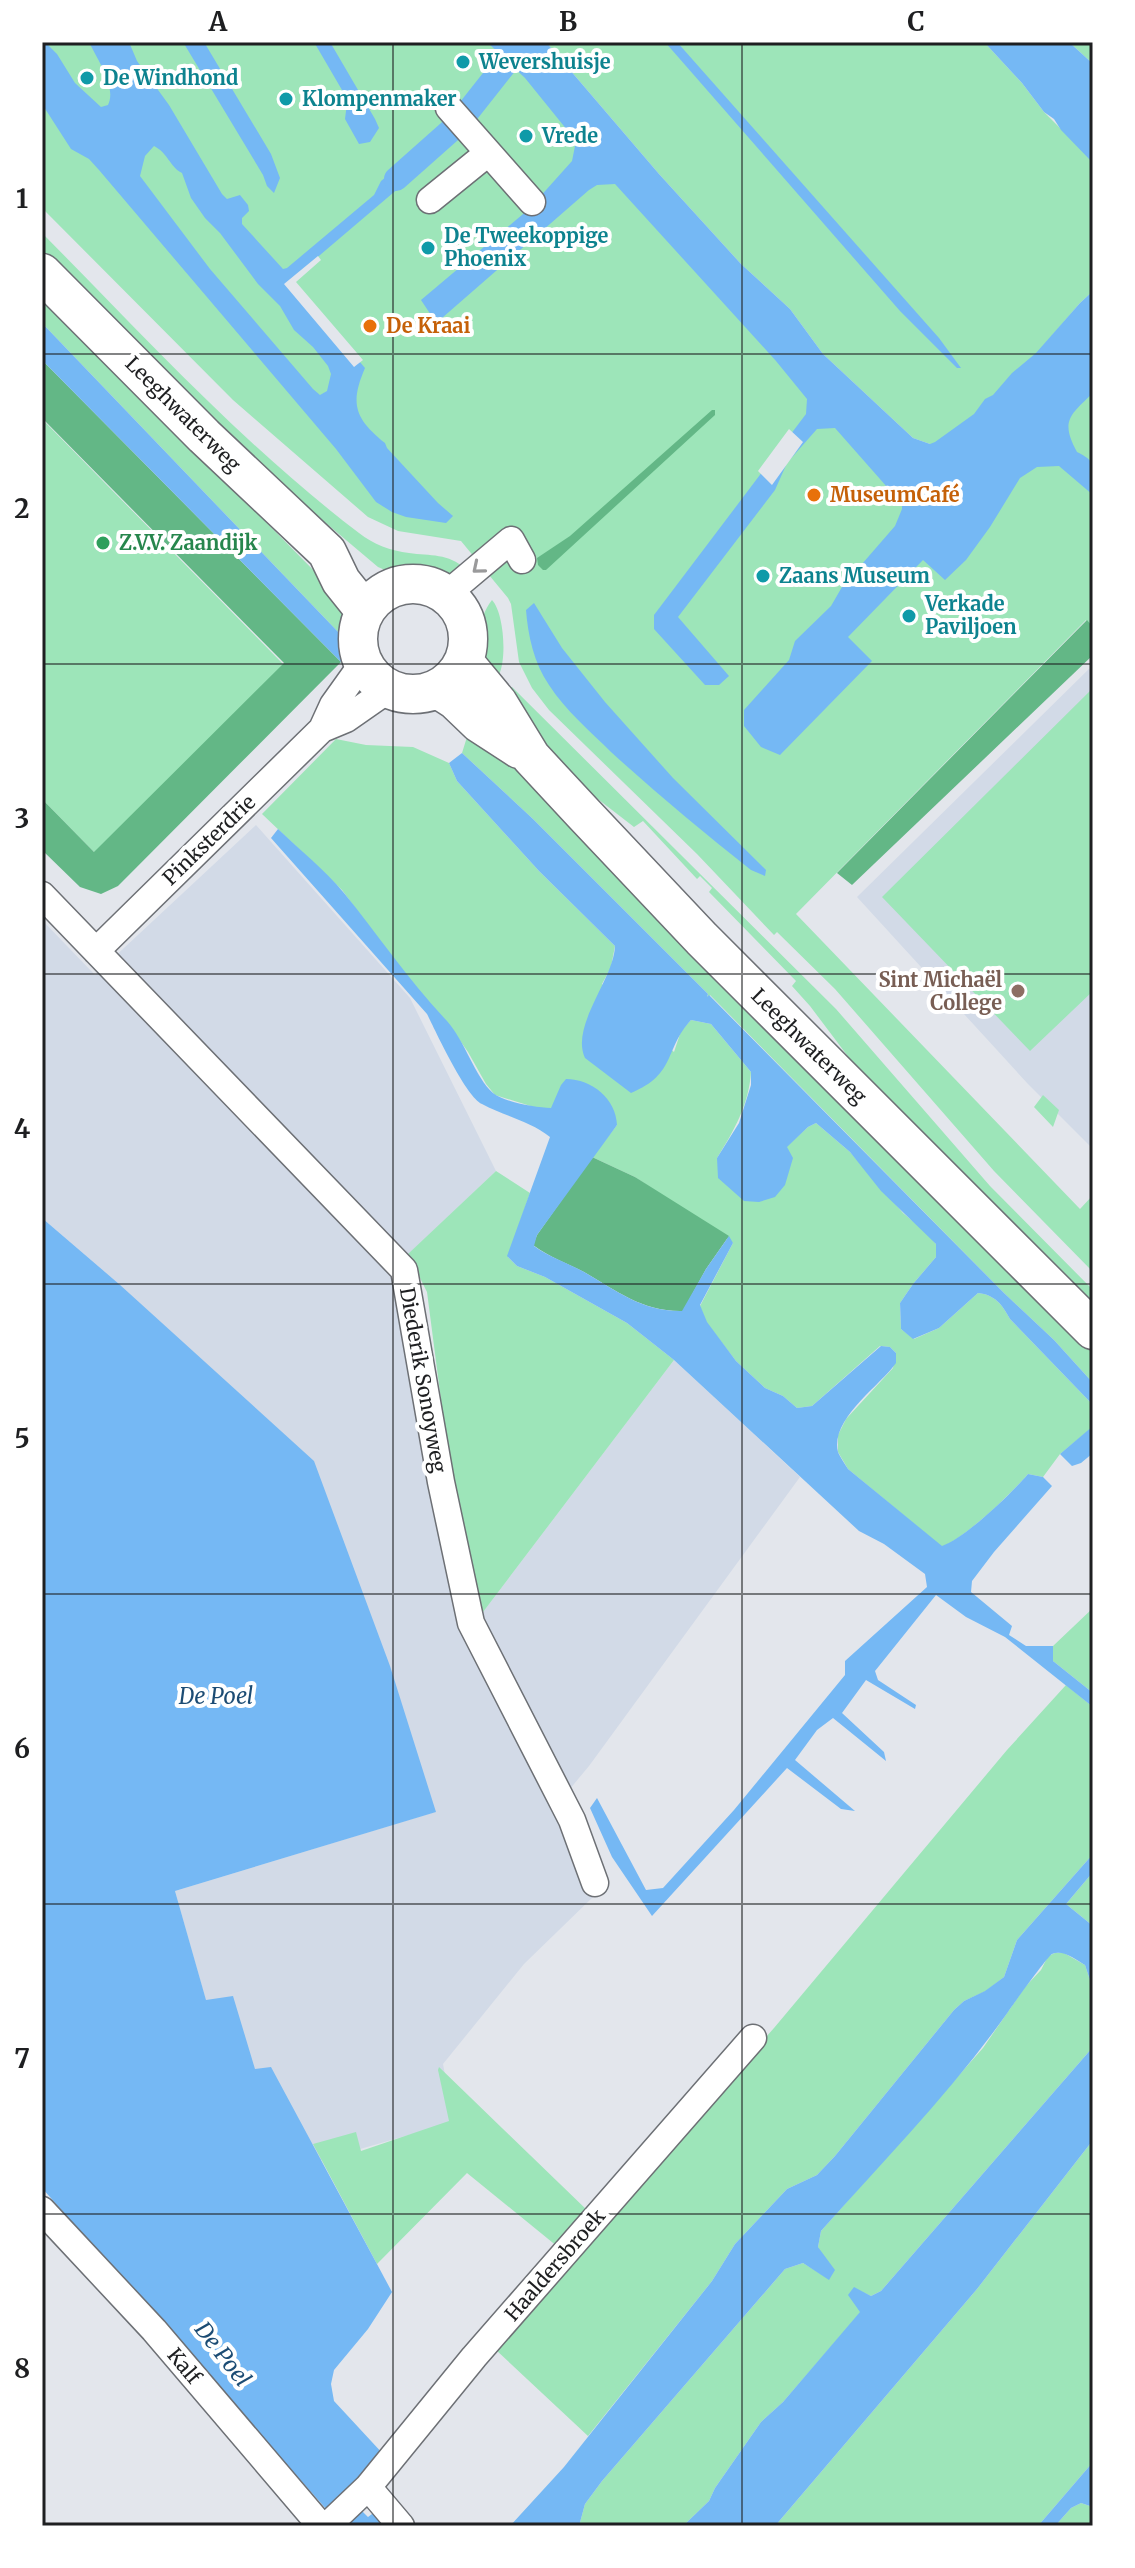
<svg xmlns="http://www.w3.org/2000/svg" width="1135" height="2568" viewBox="0 0 1135 2568" font-family="Merriweather,serif">
<style>
.built{fill:#d2dae7}
.green{fill:#9de5b9}
.forest{fill:#63b786}
.water{fill:#75b8f4;fill-rule:evenodd}
.pier{fill:#e3e6ec}
.lines{fill:none;stroke-linecap:round;stroke-linejoin:round}
.canal{stroke:#75b8f4;stroke-width:24}
.street-casing{stroke:#6d7075;stroke-width:29}
.secondary-casing{stroke:#6d7075;stroke-width:41}
.street{stroke:#fff;stroke-width:26}
.secondary{stroke:#fff;stroke-width:38}
.oneway{stroke:#9a9a9b}
.grid{fill:none;stroke:#1e1f21;stroke-width:2;stroke-opacity:0.55}
.culture-dot{fill:#0f9aa8;stroke:#fff;stroke-width:3}
.food-dot{fill:#e8710a;stroke:#fff;stroke-width:3}
.leisure-dot{fill:#2e9e5b;stroke:#fff;stroke-width:3}
.education-dot{fill:#8d6e63;stroke:#fff;stroke-width:3}
.labels{text-anchor:middle;stroke-width:8;stroke-linejoin:round;paint-order:stroke}
.culture-label{font-size:20px;font-weight:bold;fill:#0d838f;stroke:#fff;text-anchor:start}
.food-label{font-size:20px;font-weight:bold;fill:#c56008;stroke:#fff;text-anchor:start}
.street-label{font-size:20px;fill:#1e1f21;stroke:#fff}
.leisure-label{font-size:20px;font-weight:bold;fill:#27864d;stroke:#fff;text-anchor:start}
.education-label{font-size:20px;font-weight:bold;fill:#785e54;stroke:#fff;text-anchor:end}
.water-label{font-size:22px;font-style:italic;fill:#1c4c74;stroke:#fff}
.neatline{fill:none;stroke:#1e1f21;stroke-width:3}
.grid-label{font-size:26px;text-anchor:middle;font-weight:bold;fill:#1e1f21}
</style>
<rect width="100%" height="100%" fill="#e3e6ec"/>
<path class="built" d="M1093,665v484l-65,-65 -171,-187z
M256,825l154,173 86,173 -102,97 86,348 194,-256 126,117 -211,289 -35,42 40,88 -70,68 -81,100 11,58 -191,55 -57,-176 -31,-110 260,-79 -316,-528 -77,-66v-298l53,55z"/>
<path class="green" d="M42,42h457l398,430 33,-28 -17,-6 -90,-84 -33,-45 -49,-45 -82,-90 -113,-132h438l38,41 22,29 44,44 5,7v128l-13,12 -37,43 50,-50v331l-7,-7 -290,294 284,295 13,-14v77l-99,-101 -159,-182 -58,-57 -3,3 -77,-81 -148,-144 -17,-22 -13,-26 -8,-58 -3,-6 -47,-57 -63,-10 -30,-14 -135,-117 -191,-192z
M1069,42h24v22z
M42,233c102,103 201,212 317,300 14,11 32,18 50,20 21,3 40,0 56,16l-15,8 -8,1 -48,-4 -16,-7 -153,-129 -183,-183z
M42,295l287,291 12,15 6,23 -6,11 -299,-312z
M42,419l243,247 -190,187 -53,-54z
M492,600c12,13 15,58 7,75l-11,-4c-7,-24 -14,-48 4,-71z
M512,687l324,322 154,177 103,104v19l-234,-238 -49,-65 -18,-20 4,-5 -87,-89 3,-4 -12,-12 -3,3 -54,-58 -9,6 -53,-41 -82,-93z
M1093,688v303l-63,60 -148,-154z
M471,724l622,626v33l-39,-43 -50,-47 -294,-298 -5,8 3,-9 -175,-175 -71,-66z
M336,739l30,6 47,2 36,16 8,18 82,90 76,75 -4,21 -9,17 72,68 7,-21 10,-11 20,4 40,48c-2,32 -17,59 -34,86l69,-11 22,-20 8,-4 34,29 53,61 24,20 9,11v13l-23,27 -13,19 1,26 13,10 25,-11 39,-35c17,2 24,11 32,26l83,86v22l-33,27 -17,23 -15,-3c-17,20 -62,63 -86,73l-94,-78 -10,-17v-17l8,-16 47,-51 3,-15 -6,-6 -10,-1 -68,60 -15,2 -14,-12 -18,-8 -29,-27 -30,-39 -6,-16 33,-63 -98,-66 -43,-20 25,-32 -66,-17h-14l-42,-13 -9,-11 -18,-32 -21,-30 -11,-10 -30,-35 -64,-87 -80,-76z
M1043,1095l16,15 -6,17 -19,-20z
M496,1171l34,22 -22,64 9,9 28,11 82,46 47,37 -194,256 -30,-147 -23,-177 -19,-38z
M1093,1608v85l-40,-32v-15z
M1066,1685l27,22v147l-76,86 -13,37 -18,14 -22,10 -10,9 -119,146 -18,19 -30,14 -52,55 -23,37 -124,155 -92,-86 184,-216 94,-106 233,-278z
M1093,1872v54l-27,-22z
M1055,1953h9l21,12 8,24v58l-212,244 -10,5 -17,-8 7,24 -78,90 -22,20 -46,66 -6,13 -26,25h-104l6,-22 17,-23 183,-212 18,-6 26,16 -11,-32 3,-16 162,-183 42,-61 16,-17 7,-14z
M439,2067l150,145 -31,35 -91,-74 -90,91 -64,-120 43,-12 5,19 88,-30 -11,-51z
M1093,2140v322l-55,64h-263l202,-237z
M1081,2503l12,4v19h-38l16,-18z"/>
<path class="forest" d="M42,360l299,302 -223,224 -17,8 -21,-7 -38,-37v-51l52,53 190,-189 -242,-245z
M712,410h3v5l-169,155h-3l-5,-5 -1,-7 33,-22z
M1087,620l6,7v28l-241,230 -15,-12z
M592,1157l43,20 94,59 -23,33 -23,42c-40,1 -66,-20 -99,-39 -17,-9 -35,-15 -51,-27l4,-10z"/>
<path class="water" d="M42,42h3l12,12 18,29 26,24 7,-2c9,-18 -11,-46 -19,-63h40l8,19 32,44 53,89 5,5 13,-4 8,10 1,6 -7,7v6l41,45 4,-1 87,-73 7,-14 36,-29 10,12 -134,114 -1,5 73,85c-15,35 -11,50 20,75l2,5 51,55 15,13 -7,7 -40,-6 -14,-5 -16,-10 -40,-53 -237,-279 -10,-11 -18,-10 -29,-45zM154,146c14,7 16,21 28,27l9,25 14,20 15,15 38,51 22,22 14,24 19,17 15,19 3,8 -4,17 -7,4 -7,-6 -103,-120 -70,-93 5,-20z
M183,42h21l67,112 9,24 -6,15 -7,-7 -4,-11z
M314,42h16l45,77 4,9 -9,14 -11,2 -14,-25 2,-16 -5,-13z
M487,42h59l113,132 82,90 49,45 33,45 90,84 17,6 5,-2 39,-28 11,-15 8,-4 19,-22 24,-20 44,-50 13,-12v102c-23,22 -33,28 -16,59 23,11 16,18 16,43l-34,-29 -22,1 -17,11 -30,49 -24,33 -21,20 -22,-20 -75,77 24,24 -92,94 -19,-8 -17,-21v-16l45,-50 6,-19 36,-35 11,-19 53,-61 7,-17v-5l-67,-76 -18,1 -30,34 -12,27 -97,127 51,59 -10,9h-14l-51,-56v-14l152,-201 1,-15 -31,-38 -161,-177 -18,1 -8,5 -147,128h-9l-12,-18 108,-91 43,-48 4,-20 -51,-63z
M665,42h12l262,296 22,30h-4l-57,-57z
M984,42h85l24,22v99l-32,-33 -7,-11 -10,-7 -22,-29z
M42,323l299,312v27l-299,-302z
M534,603l28,45 43,54 68,76 93,92 -1,6 -14,-6c-48,-38 -95,-77 -140,-118 -21,-21 -46,-42 -62,-67 -15,-22 -21,-49 -23,-75z
M462,753l71,66 175,175 -1,3 2,-2 295,298 50,47 39,43v22l-83,-86c-8,-15 -15,-24 -32,-26l-39,35 -26,11 -12,-10 -1,-26 13,-19 23,-27v-13l-55,-53 -31,-39 -34,-29 -8,4 -21,20 6,11 -8,27 -10,12 -16,5 -15,-1 -26,-23 -1,-20 22,-35 12,-38v-13l-40,-48 -20,-4c-27,29 -14,54 -60,73l-46,-35c-15,-32 29,-79 30,-112l-76,-75 -82,-90 -8,-18z
M278,829c22,21 47,41 66,64 35,43 65,88 103,128 18,20 28,56 46,72 11,9 43,15 58,15l10,-23 5,-6c26,0 50,20 51,46l-80,110 -3,11c15,11 34,17 50,26 33,19 59,40 98,39l24,-42 23,-33 4,7 -33,62 7,17 29,39 29,27 18,8 14,12 15,-2 69,-60 9,1 6,6v10c-17,24 -66,56 -58,89 2,5 7,12 10,17l94,77c23,-8 69,-52 86,-72l15,3 9,9 -58,66 -22,29 -1,11 41,34 -3,9 17,11h27v15l40,32v14l-88,-70 -39,-20 -30,-22 -61,76 3,9 38,25 -1,4 -49,-29 -24,33 42,39 2,9 -53,-43 -16,12 -22,30 60,51 -14,-2 -54,-41 -135,148 -40,-59 -22,-49 7,-10 49,92 17,-2 71,-78 111,-135v-14l82,-74 -2,-13 -41,-30 -25,-13 -185,-171 -47,-37 -82,-46 -28,-11 -10,-10 43,-119c-20,-16 -46,-21 -68,-33 -16,-7 -46,-72 -55,-90l-156,-176z
M42,1218l77,66 195,177 76,205 46,146 -261,79 31,109 27,-4 22,73 16,-2 121,225 -24,37 -34,41 -3,14 3,17 50,54 -23,55 7,7 8,-6 10,15h-36l-23,-16 -285,-322z
M1093,1426v27l-12,10 -9,3 -12,-12z
M1093,1854v18l-27,32 27,22v63l-8,-24c-9,-5 -22,-16 -33,-11 -4,2 -39,50 -44,58 -55,78 -124,148 -187,219l-3,16 17,23 -6,10 -26,-17 -18,6 -183,212 -17,23 -6,22h-69l54,-59 148,-186 23,-37 52,-55 30,-14 18,-19 119,-146 10,-9 21,-10 19,-14 13,-37z
M1093,2047v93l-116,149 -202,237h-92l26,-25 6,-13 46,-66 22,-20 77,-90 -12,-17 6,-8 17,9 10,-5z
M1093,2462v45l-12,-4 -10,5 -16,18h-17z"/>
<path class="pier" d="M318,256l3,4 -25,22 67,78 -9,7 -70,-83z
M789,429l14,13 -31,43 -14,-14z"/>
<g class="lines">
<path class="canal" d="M396,179l62,-55 49,-62"/>
<g class="street-casing">
<path id="street" d="M449,108l83,94
M430,200l58,-47
M444,592l10,-4 57,-48 11,20
M322,729l24,-10 43,-30
M42,895l362,375 37,212 30,141 101,197 23,63
M96,951l226,-222 11,-24 30,-42
M42,2210l112,120 167,196
M368,2487l33,39
M327,2526l41,-39 106,-130 279,-319"/>
</g>
<g class="secondary-casing">
<path id="secondary" d="M42,273l162,163 123,116 14,29 24,30
M358 639a55 55 0 1 1 110 0a55 55 0 1 1-110 0Z
M464,662l34,41 33,54 52,56 119,126 391,391
M438,689l17,11 24,23 40,26"/>
</g>
<use href="#street" class="street"/>
<use href="#secondary" class="secondary"/>
</g>
<defs><path id="oneway-chevron" d="M-2-3.5L2.5 0L-2 3.5" fill="none" stroke-width="1.6" stroke-linecap="round" stroke-linejoin="round" transform="scale(2)"/></defs>
<use class="oneway" href="#oneway-chevron" transform="translate(478 568) rotate(140)"/>
<path class="grid" d="M393,42v2484M742,42v2484M42,354h1051M42,664h1051M42,974h1051M42,1284h1051M42,1594h1051M42,1904h1051M42,2214h1051"/>
<g class="culture-dot">
<circle cx="463" cy="62" r="8"/>
<circle cx="87" cy="78" r="8"/>
<circle cx="286" cy="99" r="8"/>
<circle cx="526" cy="136" r="8"/>
<circle cx="428" cy="248" r="8"/>
<circle cx="763" cy="576" r="8"/>
<circle cx="909" cy="616" r="8"/>
</g>
<g class="food-dot">
<circle cx="370" cy="326" r="8"/>
<circle cx="814" cy="495" r="8"/>
</g>
<circle class="leisure-dot" cx="103" cy="543" r="8"/>
<circle class="education-dot" cx="1018" cy="991" r="8"/>
<g class="labels">
<g class="culture-label">
<text x="479" y="69">Wevershuisje</text>
<text x="103" y="85">De Windhond</text>
<text x="302" y="106">Klompenmaker</text>
<text x="542" y="143">Vrede</text>
<text x="444" y="243">De Tweekoppige<tspan x="444" dy="23">Phoenix</tspan></text>
<text x="779" y="583">Zaans Museum</text>
<text x="925" y="611">Verkade<tspan x="925" dy="23">Paviljoen</tspan></text>
</g>
<g class="food-label">
<text x="386" y="333">De Kraai</text>
<text x="830" y="502">MuseumCafé</text>
</g>
<g class="street-label">
<text transform="translate(183 414) rotate(45)" y="7">Leeghwaterweg</text>
<text transform="translate(209 840) rotate(-44)" y="7">Pinksterdrie</text>
<text transform="translate(809 1046) rotate(45)" y="7">Leeghwaterweg</text>
<text transform="translate(423 1380) rotate(80)" y="7">Diederik Sonoyweg</text>
<text transform="translate(555 2265) rotate(-49)" y="7">Haaldersbroek</text>
<text transform="translate(184 2366) rotate(50)" y="7">Kalf</text>
</g>
<g class="leisure-label">
<text x="119" y="550">Z.V.V. Zaandijk</text>
</g>
<g class="education-label">
<text x="1002" y="987">Sint Michaël<tspan x="1002" dy="23">College</tspan></text>
</g>
<g class="water-label">
<text x="216" y="1704">De Poel</text>
<text transform="translate(223 2354) rotate(52)" y="8">De Poel</text>
</g>
</g>
<rect width="1135" height="2568" fill="none" stroke="#ffffff" stroke-width="88"/>
<rect x="44" y="44" width="1047" height="2480" class="neatline"/>
<g class="grid-label">
<text x="218" y="31">A</text>
<text x="568" y="31">B</text>
<text x="916" y="31">C</text>
<text x="22" y="208">1</text>
<text x="22" y="518">2</text>
<text x="22" y="828">3</text>
<text x="22" y="1138">4</text>
<text x="22" y="1448">5</text>
<text x="22" y="1758">6</text>
<text x="22" y="2068">7</text>
<text x="22" y="2378">8</text>
</g>
</svg>
